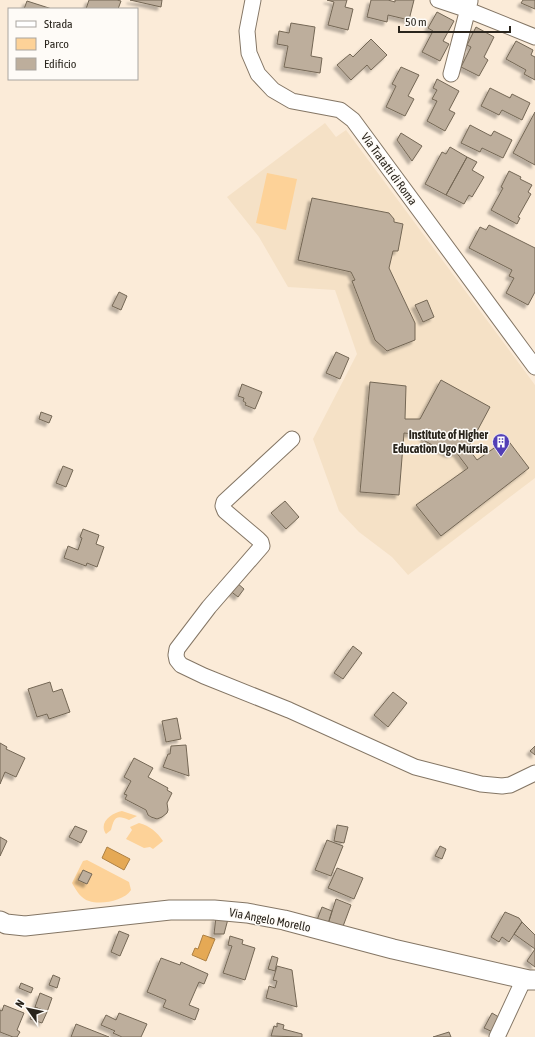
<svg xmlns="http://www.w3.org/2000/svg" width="535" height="1037" viewBox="0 0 535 1037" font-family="'Asap Condensed',sans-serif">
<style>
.built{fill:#f5e1c6}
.green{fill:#fdd298}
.water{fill:#e5a955;stroke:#ad8144}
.building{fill:#bdae9c;stroke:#746755;filter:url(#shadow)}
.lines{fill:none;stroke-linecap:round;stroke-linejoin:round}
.minor-casing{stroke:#847665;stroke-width:17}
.tertiary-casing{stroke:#847665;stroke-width:21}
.minor{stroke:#fff;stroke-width:15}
.tertiary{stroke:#fff;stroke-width:19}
.labels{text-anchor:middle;stroke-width:3;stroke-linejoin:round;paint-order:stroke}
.street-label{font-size:12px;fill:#2a251d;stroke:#fefbf7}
.poi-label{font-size:12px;font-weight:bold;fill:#2a251d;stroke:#fefbf7;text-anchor:end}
</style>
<defs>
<filter id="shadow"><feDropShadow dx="-3.5" dy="3.5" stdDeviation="1" flood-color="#0004"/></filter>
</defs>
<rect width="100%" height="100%" fill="#fbebd8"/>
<path class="built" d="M325,123l11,14 10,-7 189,255v93l-127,97 -16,-18 -33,-25 -20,-21 -26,-72 44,-85 -22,-64 -47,-3 -29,-50 -32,-40z"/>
<path class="green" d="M267,173l30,6 -11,51 -30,-7z
M122,811l15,5 -8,4c-13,-6 -15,-2 -18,10l-5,4c-8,-12 6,-21 16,-23z
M139,823c11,3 18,9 24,18l-10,8 -3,-2 -6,1 -18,-9 6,-9 -2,-3z
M87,860l42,22 2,8c-7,11 -30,15 -42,11 -8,-2 -13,-11 -17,-18l11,-22z"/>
<path class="water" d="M107,847l23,12 -6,11 -22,-12z
M203,935l12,4 -9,22 -14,-6 3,-7 3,1z"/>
<path class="building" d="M89,0h28l4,1 -3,8h-32z
M130,0h32l-1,7z
M327,0h20l-2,7 8,2 -5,21 -20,-5 6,-23z
M371,0h17l7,2v-2h19l-5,20 -21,-5 -1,7 -20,-5z
M523,0h12v9l-14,-6z
M27,1l25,8h-28z
M437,12l17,9 -11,20 6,3 -9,17 -18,-9 11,-21 -5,-3z
M291,23l24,4 -4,29 11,2 -2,15 -36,-6 4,-21 -11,-2 2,-13 10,2z
M476,27l18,10 -10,20 4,3 -9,16 -18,-9 10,-20 -4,-2z
M371,39l16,16 -16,15 -4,-5 -16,15 -14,-15 13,-11 3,3z
M516,41l17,9 -2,5 4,2v23l-11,-6 2,-4 -20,-11z
M401,67l18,8 -11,21 6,3 -9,17 -19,-9 10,-21 -4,-2z
M437,79l22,12 -10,19 6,3 -10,18 -18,-10 10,-20 -5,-2 5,-9 -4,-2z
M490,88l20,10 2,-4 18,9 -8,17 -20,-10 -3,5 -18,-9z
M535,112v53l-22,-12z
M470,125l21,11 3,-5 18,9 -9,18 -21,-10 -2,4 -19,-9z
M401,133l21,13 -10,15 -15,-21z
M450,147l17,10 -21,38 -21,-11 17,-32 4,2z
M467,157l10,5 -5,8 12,7 -12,20 -3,-2 -5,9 -18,-9z
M509,171l12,6 -1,2 12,6 -4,7 3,2 -13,23 2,1 -3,6 -26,-14 12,-22 -2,-1z
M312,198l77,15 5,6v3l9,2 -5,27h-5l-4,17 26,55v17l-28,11 -12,-11 -23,-59 3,-1 -4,-8 -53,-12z
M489,225l46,23v44l-7,13 -22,-12 8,-15 -5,-2 3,-6 -43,-22 11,-21 6,3z
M119,292l8,4 -6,14 -9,-4z
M427,300l7,17 -11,5 -8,-17z
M336,352l13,6 -9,21 -14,-6z
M441,380l49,27 -22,41 9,12 30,-21 22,29 -88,68 -25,-31 52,-37 -12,-16 -7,2 -24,-13 -2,-6 -19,-2 -5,62 -39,-3 10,-110 36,4 -1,33h15z
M242,384l20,8 -7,17 -10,-4 1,-2 -3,-2 1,-3 -6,-2z
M41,412l11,4 -3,7 -10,-4z
M63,466l10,4 -7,17 -10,-4z
M285,501l14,16 -13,12 -15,-16z
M83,529l16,6 -3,9 8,3 -7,20 -10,-4 -1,3 -22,-8 4,-12 10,4 4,-12 -2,-1z
M236,582l8,7 -6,8 -9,-7z
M353,646l9,7 -19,26 -9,-6z
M50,682l3,10 9,-3 8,23 -21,7 -2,-5 -10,3 -9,-28z
M393,692l14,11 -19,24 -14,-12z
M177,718l4,21 -15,3 -4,-21z
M0,743l7,4 -1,2 19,9 -9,19 -11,-5 -5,12z
M186,745l3,31 -26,-9 5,-13h2l1,-8z
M535,746v9l-5,-4z
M134,758l19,10 -5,9 20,11 -1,2 5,3 -5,10 1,7 -1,3 -5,4 -5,2 -6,-2 -3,-2 -2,-5 -21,-11 2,-4 -3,-1 7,-13 -7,-4z
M337,825l11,2 -4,16 -10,-2z
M75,826l12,5 -6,12 -12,-6z
M0,837l7,4 -7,15z
M327,840l16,6 -12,30 -16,-6z
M440,846l6,3 -4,10 -7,-3z
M337,868l26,10 -9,21 -26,-11z
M83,870l9,4 -5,10 -9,-4z
M336,899l15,6 -9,24 -14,-5z
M322,907l10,4 -4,13 -11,-4z
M505,912l14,6 3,4 -13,20 -7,-5 -3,5 -8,-5z
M216,917l12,2 -4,15h-10z
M522,922l13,13v14l-21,-15z
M119,931l10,4 -9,21 -9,-4z
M230,936l13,4 -1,4 13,4 -10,32 -22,-7 9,-27 -4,-1z
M535,949v18l-8,-6z
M272,956l6,2 -3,13 -7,-2z
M161,958l19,7 1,-3 27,12 -4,10 -5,-2 -10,23 10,4 -4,11 -32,-13 3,-7 -19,-8z
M277,966l15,4 5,37 -31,-9 3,-12 6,2 2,-7 -4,-1z
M53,975l7,3 -3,10 -8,-3z
M21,983l12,5 -2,5 -12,-5z
M40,993l12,5 -5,14 -12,-5z
M4,1005l20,8 -7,17 3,2 -3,5h-4l-13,-5v-22l2,1z
M35,1007l12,5 -5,11 -12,-4z
M119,1013l28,11 -6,13h-19l-9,-4 2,-2 -14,-6 5,-10 10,5z
M492,1013l10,6 -7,14 -11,-5z
M277,1023l7,2 -1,4 19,5v3l-31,-1 3,-10 3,1z
M76,1024l33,13h-38z
M449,1032l2,5h-18z"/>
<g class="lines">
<g class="minor-casing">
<path id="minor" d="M253,0l-6,31 2,22 9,21 15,16 19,11 48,9 13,10 182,247
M438,0l30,10 67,27
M451,74l19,-73
M292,439l-68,63 -1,4 2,5 33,28 3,3 1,4 -53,61 -32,42 -1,6 1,5 4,5 23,11 85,34 126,57 66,17 21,2 8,-1 25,-12
M497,1037l27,-58"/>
</g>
<g class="tertiary-casing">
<path id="tertiary" d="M0,921l6,3 19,2 145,-16h44l33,3 37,7 109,29 136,31h6"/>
</g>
<use href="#minor" class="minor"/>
<use href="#tertiary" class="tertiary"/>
</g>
<defs>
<g id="building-pin" transform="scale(0.9)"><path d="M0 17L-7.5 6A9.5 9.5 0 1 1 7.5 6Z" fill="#523fb6" stroke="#fefbf7"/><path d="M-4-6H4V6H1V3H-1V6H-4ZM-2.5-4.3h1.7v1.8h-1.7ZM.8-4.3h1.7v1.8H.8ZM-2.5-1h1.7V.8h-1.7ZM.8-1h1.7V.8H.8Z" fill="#fff"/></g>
</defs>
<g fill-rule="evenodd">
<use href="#building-pin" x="501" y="442"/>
</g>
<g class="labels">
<g class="street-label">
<text transform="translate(389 169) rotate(54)" y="4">Via Tratatti di Roma</text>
<text transform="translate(270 920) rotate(11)" y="4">Via Angelo Morello</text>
</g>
<g class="poi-label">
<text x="488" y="439">Institute of Higher<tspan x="488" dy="14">Education Ugo Mursia</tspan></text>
</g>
</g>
<rect x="8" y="8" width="130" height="72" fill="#fefbf7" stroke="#a9a5a0"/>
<rect x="16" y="21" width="20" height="6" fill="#ffffff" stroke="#a9a5a0"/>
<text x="44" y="28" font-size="12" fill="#2a251d">Strada</text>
<rect x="16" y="38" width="20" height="12" fill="#fdd298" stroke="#a9a5a0"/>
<text x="44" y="48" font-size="12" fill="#2a251d">Parco</text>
<rect x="16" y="58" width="20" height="12" fill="#bdae9c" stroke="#a9a5a0"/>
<text x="44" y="68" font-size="12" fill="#2a251d">Edificio</text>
<g transform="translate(28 1009) rotate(303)" stroke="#fefbf7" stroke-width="3" paint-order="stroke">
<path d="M0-3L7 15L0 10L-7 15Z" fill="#2a251d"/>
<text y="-6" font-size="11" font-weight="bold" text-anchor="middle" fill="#2a251d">N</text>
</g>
<path d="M399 26v6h111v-6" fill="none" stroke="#2a251d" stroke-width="2"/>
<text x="405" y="26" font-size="12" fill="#2a251d" stroke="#fefbf7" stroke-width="3" paint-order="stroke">50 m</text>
</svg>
